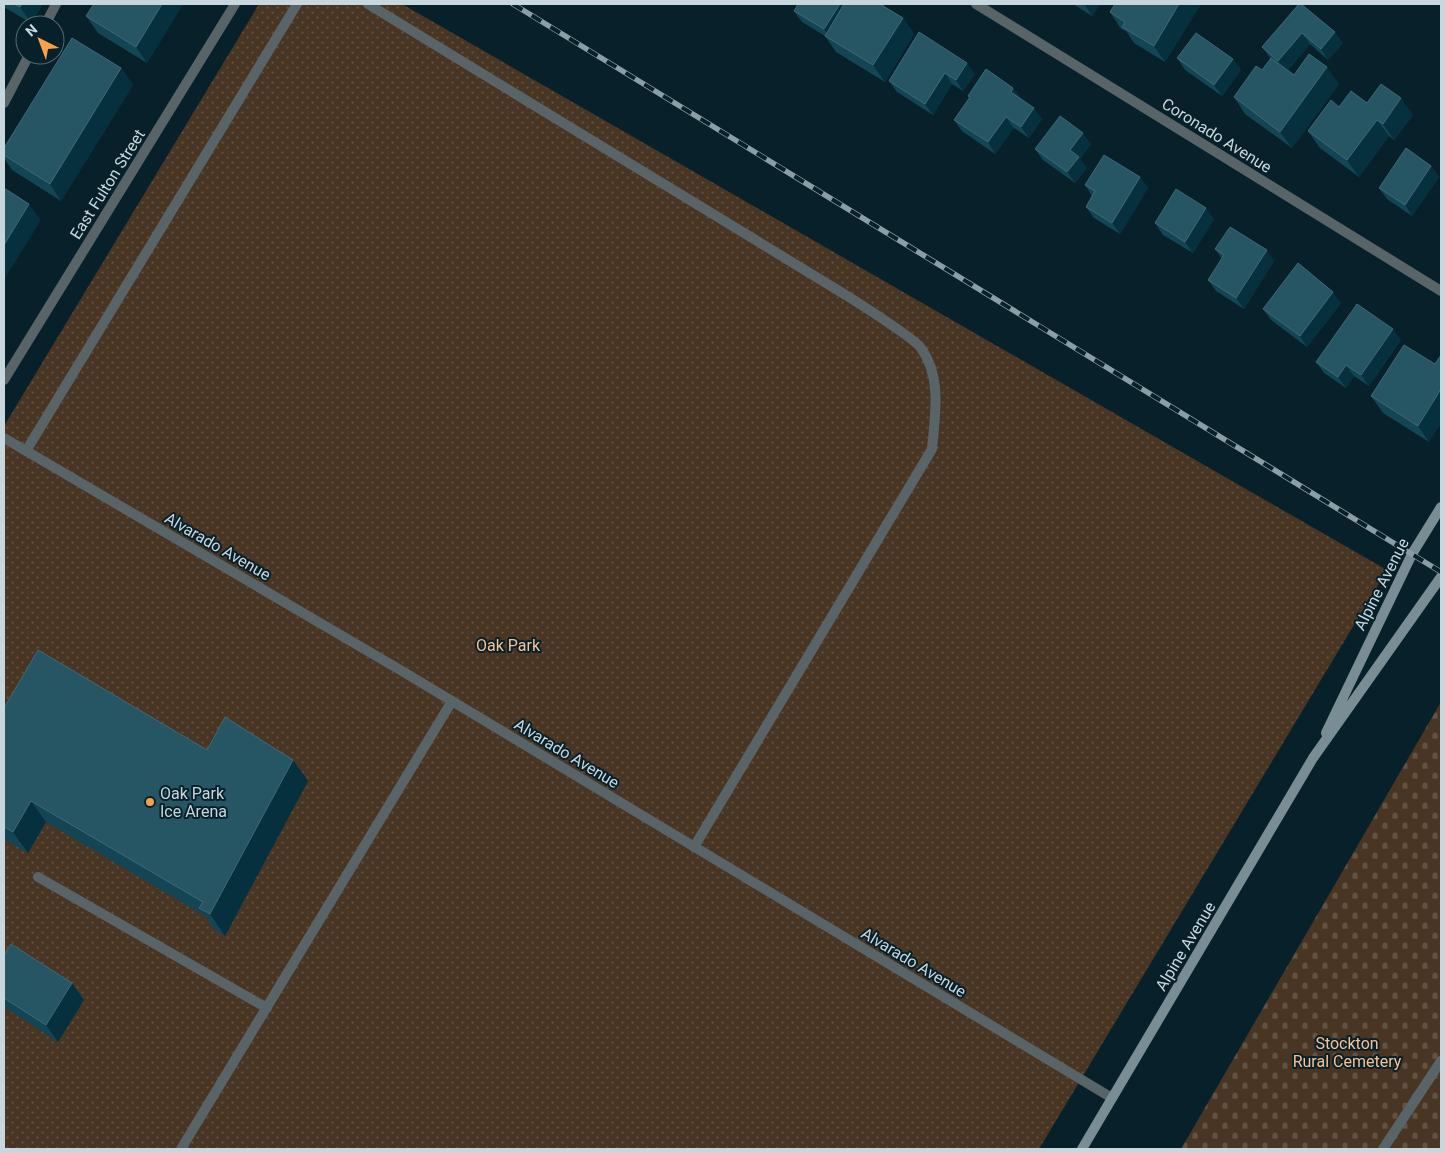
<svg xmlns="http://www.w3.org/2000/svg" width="1445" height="1153" viewBox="0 0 1445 1153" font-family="Roboto,sans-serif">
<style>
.cemetery{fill:url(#cemetery-stones)}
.park{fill:url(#park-dots)}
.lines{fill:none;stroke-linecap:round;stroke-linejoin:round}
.lane{stroke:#596469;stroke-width:10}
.street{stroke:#596469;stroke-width:10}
.secondary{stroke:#7a8d95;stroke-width:10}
.rail-casing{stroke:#8b9ea5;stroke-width:5.5}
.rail{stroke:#07202a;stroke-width:4;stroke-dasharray:11;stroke-linecap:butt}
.wall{fill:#134555}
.shaded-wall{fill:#06303e}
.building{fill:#265564;stroke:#406977}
.poi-dot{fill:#f8a14a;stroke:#07202a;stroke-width:2}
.labels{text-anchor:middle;stroke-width:4;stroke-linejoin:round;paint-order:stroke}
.street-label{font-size:16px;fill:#c8d7dd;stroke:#07202a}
.park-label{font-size:16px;fill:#f9c191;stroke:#07202a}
.poi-label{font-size:16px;fill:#c8d7dd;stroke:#07202a;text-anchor:start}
</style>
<defs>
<pattern id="cemetery-stones" width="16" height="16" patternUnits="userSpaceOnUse" patternTransform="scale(1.25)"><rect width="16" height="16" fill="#493523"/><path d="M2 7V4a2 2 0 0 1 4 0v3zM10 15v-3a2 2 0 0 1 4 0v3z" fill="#625242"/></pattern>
<pattern id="park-dots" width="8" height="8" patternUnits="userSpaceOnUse" patternTransform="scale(1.25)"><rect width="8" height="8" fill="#493523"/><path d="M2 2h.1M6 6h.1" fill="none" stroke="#625242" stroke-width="1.8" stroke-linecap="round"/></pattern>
</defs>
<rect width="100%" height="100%" fill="#07202a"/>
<path class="cemetery" d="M1441,702v447h-260z"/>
<path class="park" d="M259,4h143l985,566 -348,579h-1035v-723z"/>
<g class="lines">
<path class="lane" d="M368,4l481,293c14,9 65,41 72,51 21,29 14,68 11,101l-238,398
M45,25l11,-21
M4,103l25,-48
M26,451l271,-447
M38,877l229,131
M181,1149l271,-448
M1383,1149l58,-88"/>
<path class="street" d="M976,4l465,287
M4,380l231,-376
M4,438l398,233 710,427"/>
<path class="secondary" d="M1326,733l86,-179 29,-47
M1082,1149l231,-391 128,-181"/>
<g class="rail-casing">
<path id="rail" d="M513,4l928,568"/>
</g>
<use href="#rail" class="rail"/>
</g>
<path class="wall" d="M4,4h39l-12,19 -27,-16z
M94,4h89l-36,59 -49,-30 -12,-17z
M1073,4h27l-8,12z
M1115,4h86l-36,58 -31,-19 -8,-12 -5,-2 -11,-17z
M1299,4l44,39 -15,17 -18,-16 -22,26 6,5 45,9 -47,64 -47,-34 -11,-17 28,-27 9,-11 -9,-12z
M794,11l109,7 11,16 -29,48 -49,-30 -11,-16 -23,-14z
M919,32l56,42 -12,17 -11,-7 -19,31 -36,-23 -8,-11z
M1177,58l56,1 8,11 -19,26 -37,-26z
M121,68l12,17 -72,116 -49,-31 -8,-12v-10z
M1013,88l8,11 21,20 -13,19 -15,-10 -19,26 -33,-23 -8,-11 15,-22 -1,-2z
M1367,103l46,12 -19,25 -5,-4 -30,41 -39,-29 -12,-17z
M1091,144l-11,15 7,9 -12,15 -32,-23 -8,-11z
M1431,166l8,11 -27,39 -25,-17 -8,-11z
M1140,177l8,11 -28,46 -26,-16 -8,-11 6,-11 -7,-11z
M1214,219l-21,34 -30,-18 -8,-12z
M1215,249l59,12 -30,48 -28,-18 -8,-11 14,-21z
M1341,303l-34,44 -36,-27 -8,-11z
M1401,340l-32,46 -15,-10 -8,12 -22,-15 -8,-11z
M1404,345l25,97 -46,-29 -12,-17z
M4,708l203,42 86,10 15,21 -83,155 -11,-7 -9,-13 -159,-94 -18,31 -24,-14z
M4,955l80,45 -26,42 -54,-35z"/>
<path class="shaded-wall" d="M22,4h21l-12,19 -11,-16z
M162,4h21l-36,59 -11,-16z
M840,4h14l-22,36 -8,-11z
M1085,4h15l-8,12 -7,-11z
M1179,4h22l-36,58 -11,-16z
M903,18l11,16 -29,48 -12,-17z
M1335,32l8,11 -15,17 -7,-11z
M1302,33l8,11 -24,28 -8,-11z
M1233,59l8,11 -19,26 -8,-11z
M967,63l8,11 -12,17 -7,-11z
M1327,67l12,17 -47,64 -12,-16z
M121,68l12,17 -72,116 -11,-17z
M945,73l7,11 -19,31 -8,-11z
M1013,88l8,11 -10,-7z
M1401,98l12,17 -19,25 -11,-16z
M1034,108l8,11 -13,19 -8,-11z
M1006,117l8,11 -19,26 -7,-12z
M1377,120l12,16 -30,41 -12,-17z
M1083,133l8,11 -11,15 7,9 -12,15 -8,-11 3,-22z
M1431,166l8,11 -27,39 -7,-11z
M1140,177l8,11 -28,46 -8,-11z
M29,204l12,16 -37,60v-35z
M1206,208l8,11 -21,34 -8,-11z
M1267,250l7,11 -30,48 -8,-11z
M1333,292l8,11 -34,44 -7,-11z
M1393,329l8,11 -32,46 -8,-11z
M1346,365l8,11 -8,12 -8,-11z
M1441,389v35l-12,18 -11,-16z
M293,760l15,21 -83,155 -15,-22z
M31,801l15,21 -18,31 -15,-21z
M72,983l12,17 -26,42 -12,-17z"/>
<path class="building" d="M14,4h8l-2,3z
M94,4h68l-26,43 -50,-31z
M798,4h42l-16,25 -30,-18z
M844,4h36l23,14 -30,47 -48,-29z
M1115,4h64l-25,42 -32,-19 3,-5 -15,-10z
M1299,4h2l34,28 -14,17 -19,-16 -24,28 -16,-14z
M919,32l48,31 -11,17 -11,-7 -20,31 -36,-23z
M1196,33l37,26 -19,26 -37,-27z
M72,38l49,30 -71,116 -46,-29v-7z
M1309,54l18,13 -47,65 -46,-35 22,-31 6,4 9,-12 23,17z
M986,69l27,19 -2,4 23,16 -13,19 -15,-10 -18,25 -34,-22 16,-23 -2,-1z
M1381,84l20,14 -18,26 -6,-4 -30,40 -39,-29 23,-31 8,7 12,-16 16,12z
M1060,116l23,17 -13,17 9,7 -12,15 -32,-23z
M1406,148l25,18 -26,39 -26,-17z
M1104,155l36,22 -28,46 -26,-16 9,-16 -10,-6z
M4,188l25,16 -25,41z
M1176,189l30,19 -21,34 -30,-19z
M1230,227l37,23 -31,48 -28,-18 16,-25 -9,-6z
M1298,263l35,29 -33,44 -37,-27z
M1357,304l36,25 -32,46 -15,-10 -8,12 -22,-15z
M1404,345l31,19 6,-9v34l-23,37 -47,-30z
M38,650l169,100 18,-33 68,43 -83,154 -11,-6 4,-6 -172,-101 -18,31 -9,-5v-119z
M11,944l61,39 -26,42 -42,-27v-43z"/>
<circle class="poi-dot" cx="150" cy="802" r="5"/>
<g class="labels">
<g class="street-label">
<text transform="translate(1217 135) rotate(32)" y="6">Coronado Avenue</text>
<text transform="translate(107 184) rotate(-58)" y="6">East Fulton Street</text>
<text transform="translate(218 546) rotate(30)" y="6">Alvarado Avenue</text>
<text transform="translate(1381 584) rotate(-63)" y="6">Alpine Avenue</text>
<text transform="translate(567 753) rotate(31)" y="6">Alvarado Avenue</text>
<text transform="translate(1185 946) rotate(-59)" y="6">Alpine Avenue</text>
<text transform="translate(914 962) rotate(31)" y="6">Alvarado Avenue</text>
</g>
<g class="park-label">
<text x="508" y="651">Oak Park</text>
<text x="1347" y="1049">Stockton<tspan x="1347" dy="18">Rural Cemetery</tspan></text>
</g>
<g class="poi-label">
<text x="160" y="799">Oak Park<tspan x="160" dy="18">Ice Arena</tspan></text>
</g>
</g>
<rect width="1445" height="1153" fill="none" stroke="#c8d7dd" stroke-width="10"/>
<g transform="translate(40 40) rotate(318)"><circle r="24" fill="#07202a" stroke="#546972"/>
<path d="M0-4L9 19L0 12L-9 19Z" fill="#f8a14a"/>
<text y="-8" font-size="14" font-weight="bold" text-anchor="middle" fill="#c8d7dd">N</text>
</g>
</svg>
